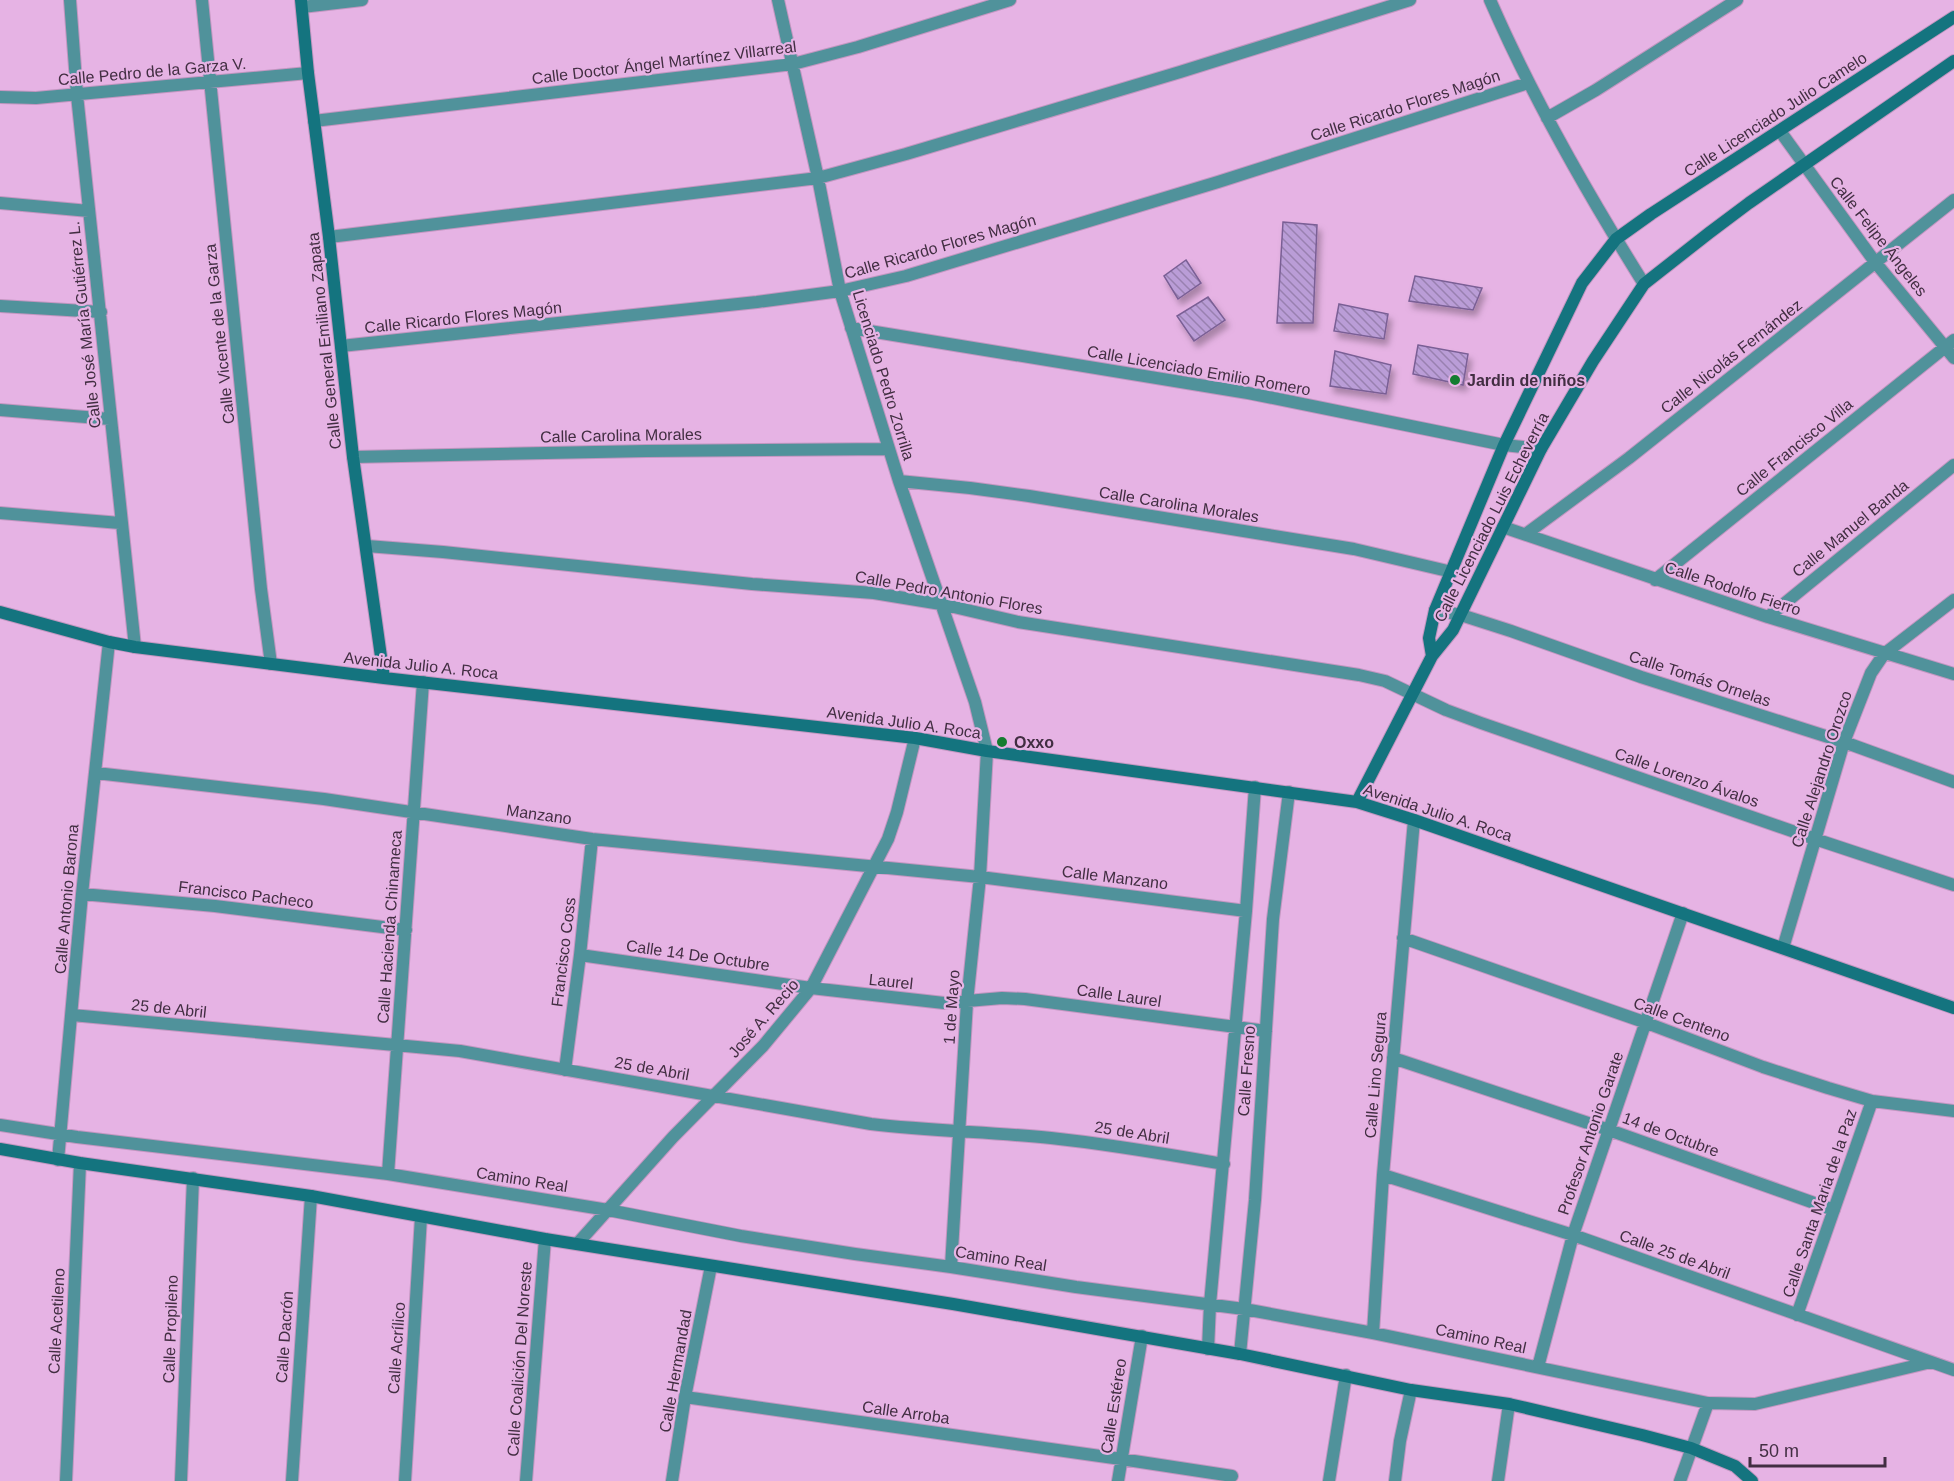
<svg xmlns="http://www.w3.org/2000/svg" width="1954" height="1481" viewBox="0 0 1954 1481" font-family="Arial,sans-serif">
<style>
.building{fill:url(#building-back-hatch);stroke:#7a5f95;stroke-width:1.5;filter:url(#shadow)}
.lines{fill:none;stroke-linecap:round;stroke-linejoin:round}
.street-casing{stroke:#c296c0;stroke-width:14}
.secondary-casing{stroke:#c296c0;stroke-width:14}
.street{stroke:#50929b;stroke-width:12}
.secondary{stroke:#14747f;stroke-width:12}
.poi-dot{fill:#147c30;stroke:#e6b3e4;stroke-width:2}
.labels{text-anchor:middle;stroke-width:4.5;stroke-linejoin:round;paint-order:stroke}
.street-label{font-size:16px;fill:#422e42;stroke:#e6b3e4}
.poi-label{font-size:16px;font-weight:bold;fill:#422e42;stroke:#e6b3e4;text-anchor:start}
</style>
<defs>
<pattern id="building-back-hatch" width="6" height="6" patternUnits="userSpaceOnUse" patternTransform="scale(1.5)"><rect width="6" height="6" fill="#ba9dd7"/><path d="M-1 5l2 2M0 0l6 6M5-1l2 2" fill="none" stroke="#9980b0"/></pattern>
<filter id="shadow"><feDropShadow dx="3.5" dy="6" stdDeviation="3" flood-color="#0004"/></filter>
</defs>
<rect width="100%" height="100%" fill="#e6b3e4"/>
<path class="building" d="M1283,222l34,3 -4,98h-36z
M1186,260l15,23 -23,16 -14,-23z
M1415,276l67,12 -9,22 -64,-9z
M1208,297l17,23 -31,21 -17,-25z
M1339,304l49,10 -4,25 -50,-8z
M1418,345l50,9 -5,31 -50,-11z
M1335,351l56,14 -5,29 -56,-8z"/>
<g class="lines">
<g class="street-casing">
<path id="street" d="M70,0l7,95 58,552
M202,0l59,589 10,75
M778,0l40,178 22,113 59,190 76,221 12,49 -7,126 -13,125 -16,265
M1490,0c43,99 97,193 154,284
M302,7l60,-7
M0,97l36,1 272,-25
M1547,118l49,-28 141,-90
M314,121l479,-57 65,-17 152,-47
M1780,131l95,131 79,96
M0,203l89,8
M329,237l489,-59 88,-24 274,-82 230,-72
M0,306l101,6
M851,328l397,65 256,52 37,4
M341,346l416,-44 83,-11 66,-15 312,-94 310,-99
M0,410l110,9
M353,457l293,-6 243,-2
M899,481l71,7 59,8 325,53 98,23
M0,513l120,10
M1503,527l265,90 186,57
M1526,534l103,-76 325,-258
M367,546l76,6 309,32 122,9 67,11 77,18 341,53 26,6 61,29 35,13 334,116 139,46
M1655,580l299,-240
M1435,610l26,5 50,16 130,46 203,65 110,40
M1768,617l186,-152
M96,773l228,26 268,40 388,38 266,34
M82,894l133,12 191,24
M1403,938l241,84 119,45 65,21 44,13 82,10
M1783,948l61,-206 27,-69 13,-19 70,-54
M580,955l231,33 133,15 58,-5 23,1 241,32
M72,1015l388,36 411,73c60,7 120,8 180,14 58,6 115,16 173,26
M1393,1058l216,72 225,80
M565,1070l15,-115 12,-116
M0,1125l77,12 311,37 220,36 133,26 114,18 96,13 125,20 168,22 129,24 335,70 47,1 176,-42
M58,1160l24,-266 27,-252
M388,1174l35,-492
M1383,1175l190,60 381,135
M578,1243l95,-106 90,-91 48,-58 77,-149 9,-27 18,-74
M1797,1315l75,-214
M1373,1333l10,-158 31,-355
M1208,1349l2,-45 36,-393 9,-124
M1240,1354l15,-154 18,-281 16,-127
M1538,1367l35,-132 110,-322
M685,1397l436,62 111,17
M66,1481l14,-318
M181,1481l12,-303
M292,1481l19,-285
M405,1481l16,-264
M526,1481l19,-242
M672,1481l13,-84 26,-131
M1118,1481l24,-145
M1329,1481l17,-106
M1395,1481l5,-40 11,-51
M1498,1481l11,-77
M1680,1481l28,-78"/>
</g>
<g class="secondary-casing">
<path id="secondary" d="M301,0l7,73 21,164 24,220 31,221
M0,612l109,30 26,5 249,31 531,60 72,13 370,51 57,18 540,188
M1432,656l-3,-18 6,-28 69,-165 78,-162 34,-44 35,-25 303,-197
M1357,802l75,-146 21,-26 88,-181 52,-88 51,-77 65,-51 40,-30 205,-142
M0,1149l80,14 231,33 234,43 408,65 287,50 171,36 98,14 133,31 49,13 44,18 17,15"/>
</g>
<use href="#street" class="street"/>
<use href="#secondary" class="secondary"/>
</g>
<g class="poi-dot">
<circle cx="1455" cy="380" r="6"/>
<circle cx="1002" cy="742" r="6"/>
</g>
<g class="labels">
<g class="street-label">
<text transform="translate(664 62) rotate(-7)" y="6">Calle Doctor Ángel Martínez Villarreal</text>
<text transform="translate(152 71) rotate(-5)" y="6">Calle Pedro de la Garza V.</text>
<text transform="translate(1405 105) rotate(-18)" y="6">Calle Ricardo Flores Magón</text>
<text transform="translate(1775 114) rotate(-33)" y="6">Calle Licenciado Julio Camelo</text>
<text transform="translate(1879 236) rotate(52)" y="6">Calle Felipe Ángeles</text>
<text transform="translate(940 246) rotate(-16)" y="6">Calle Ricardo Flores Magón</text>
<text transform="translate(463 317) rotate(-6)" y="6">Calle Ricardo Flores Magón</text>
<text transform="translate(84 325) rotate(-96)" y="6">Calle José María Gutiérrez L.</text>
<text transform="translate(219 334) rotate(-96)" y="6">Calle Vicente de la Garza</text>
<text transform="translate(324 341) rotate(-96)" y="6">Calle General Emiliano Zapata</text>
<text transform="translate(1731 356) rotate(-38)" y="6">Calle Nicolás Fernández</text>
<text transform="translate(1199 370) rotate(10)" y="6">Calle Licenciado Emilio Romero</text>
<text transform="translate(884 375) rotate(73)" y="6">Licenciado Pedro Zorrilla</text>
<text transform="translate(621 435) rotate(-1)" y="6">Calle Carolina Morales</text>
<text transform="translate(1794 447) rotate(-39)" y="6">Calle Francisco Villa</text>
<text transform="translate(1179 504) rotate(9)" y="6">Calle Carolina Morales</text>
<text transform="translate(1491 517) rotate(-63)" y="6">Calle Licenciado Luis Echeverría</text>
<text transform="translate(1850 528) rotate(-39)" y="6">Calle Manuel Banda</text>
<text transform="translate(1733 588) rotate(18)" y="6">Calle Rodolfo Fierro</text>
<text transform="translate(949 592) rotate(10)" y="6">Calle Pedro Antonio Flores</text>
<text transform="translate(421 665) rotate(6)" y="6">Avenida Julio A. Roca</text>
<text transform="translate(1700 678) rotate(18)" y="6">Calle Tomás Ornelas</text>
<text transform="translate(904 722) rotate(8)" y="6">Avenida Julio A. Roca</text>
<text transform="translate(1821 769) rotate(-72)" y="6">Calle Alejandro Orozco</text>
<text transform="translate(1687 777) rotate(19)" y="6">Calle Lorenzo Ávalos</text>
<text transform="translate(1438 812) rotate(18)" y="6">Avenida Julio A. Roca</text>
<text transform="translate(539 814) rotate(8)" y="6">Manzano</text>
<text transform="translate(1115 877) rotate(7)" y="6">Calle Manzano</text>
<text transform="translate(246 894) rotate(7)" y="6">Francisco Pacheco</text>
<text transform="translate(66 899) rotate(-85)" y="6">Calle Antonio Barona</text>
<text transform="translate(389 927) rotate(-86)" y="6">Calle Hacienda Chinameca</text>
<text transform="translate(563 952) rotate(-83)" y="6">Francisco Coss</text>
<text transform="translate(698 955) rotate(8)" y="6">Calle 14 De Octubre</text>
<text transform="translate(891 981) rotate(6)" y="6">Laurel</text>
<text transform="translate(1119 995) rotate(8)" y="6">Calle Laurel</text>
<text transform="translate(951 1007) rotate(-86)" y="6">1 de Mayo</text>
<text transform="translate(169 1008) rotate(6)" y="6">25 de Abril</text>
<text transform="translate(763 1018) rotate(-49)" y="6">José A. Recio</text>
<text transform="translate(1682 1019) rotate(20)" y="6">Calle Centeno</text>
<text transform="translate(652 1068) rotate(10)" y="6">25 de Abril</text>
<text transform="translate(1246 1071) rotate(-86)" y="6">Calle Fresno</text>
<text transform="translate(1375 1075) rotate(-85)" y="6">Calle Lino Segura</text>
<text transform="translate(1132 1132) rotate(9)" y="6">25 de Abril</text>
<text transform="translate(1590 1133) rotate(-71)" y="6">Profesor Antonio Garate</text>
<text transform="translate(1671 1134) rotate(20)" y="6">14 de Octubre</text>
<text transform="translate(522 1179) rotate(9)" y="6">Camino Real</text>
<text transform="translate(1819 1203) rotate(-71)" y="6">Calle Santa Maria de la Paz</text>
<text transform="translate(1675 1254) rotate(20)" y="6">Calle 25 de Abril</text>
<text transform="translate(1001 1258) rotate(9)" y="6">Camino Real</text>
<text transform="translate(56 1321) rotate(-87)" y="6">Calle Acetileno</text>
<text transform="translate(170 1329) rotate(-88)" y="6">Calle Propileno</text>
<text transform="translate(284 1337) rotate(-86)" y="6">Calle Dacrón</text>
<text transform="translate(1481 1338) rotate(12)" y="6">Camino Real</text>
<text transform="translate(396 1348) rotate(-86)" y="6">Calle Acrílico</text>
<text transform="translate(519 1359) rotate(-86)" y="6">Calle Coalición Del Noreste</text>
<text transform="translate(675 1371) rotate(-80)" y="6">Calle Hermandad</text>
<text transform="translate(1113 1406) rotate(-81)" y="6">Calle Estéreo</text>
<text transform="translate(906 1412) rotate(8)" y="6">Calle Arroba</text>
</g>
<g class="poi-label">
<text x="1467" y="386">Jardin de niños</text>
<text x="1014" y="748">Oxxo</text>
</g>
</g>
<path d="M1750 1457v9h135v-9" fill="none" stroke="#422e42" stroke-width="3"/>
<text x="1759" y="1457" font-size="18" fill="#422e42" stroke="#e6b3e4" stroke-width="4.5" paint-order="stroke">50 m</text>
</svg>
